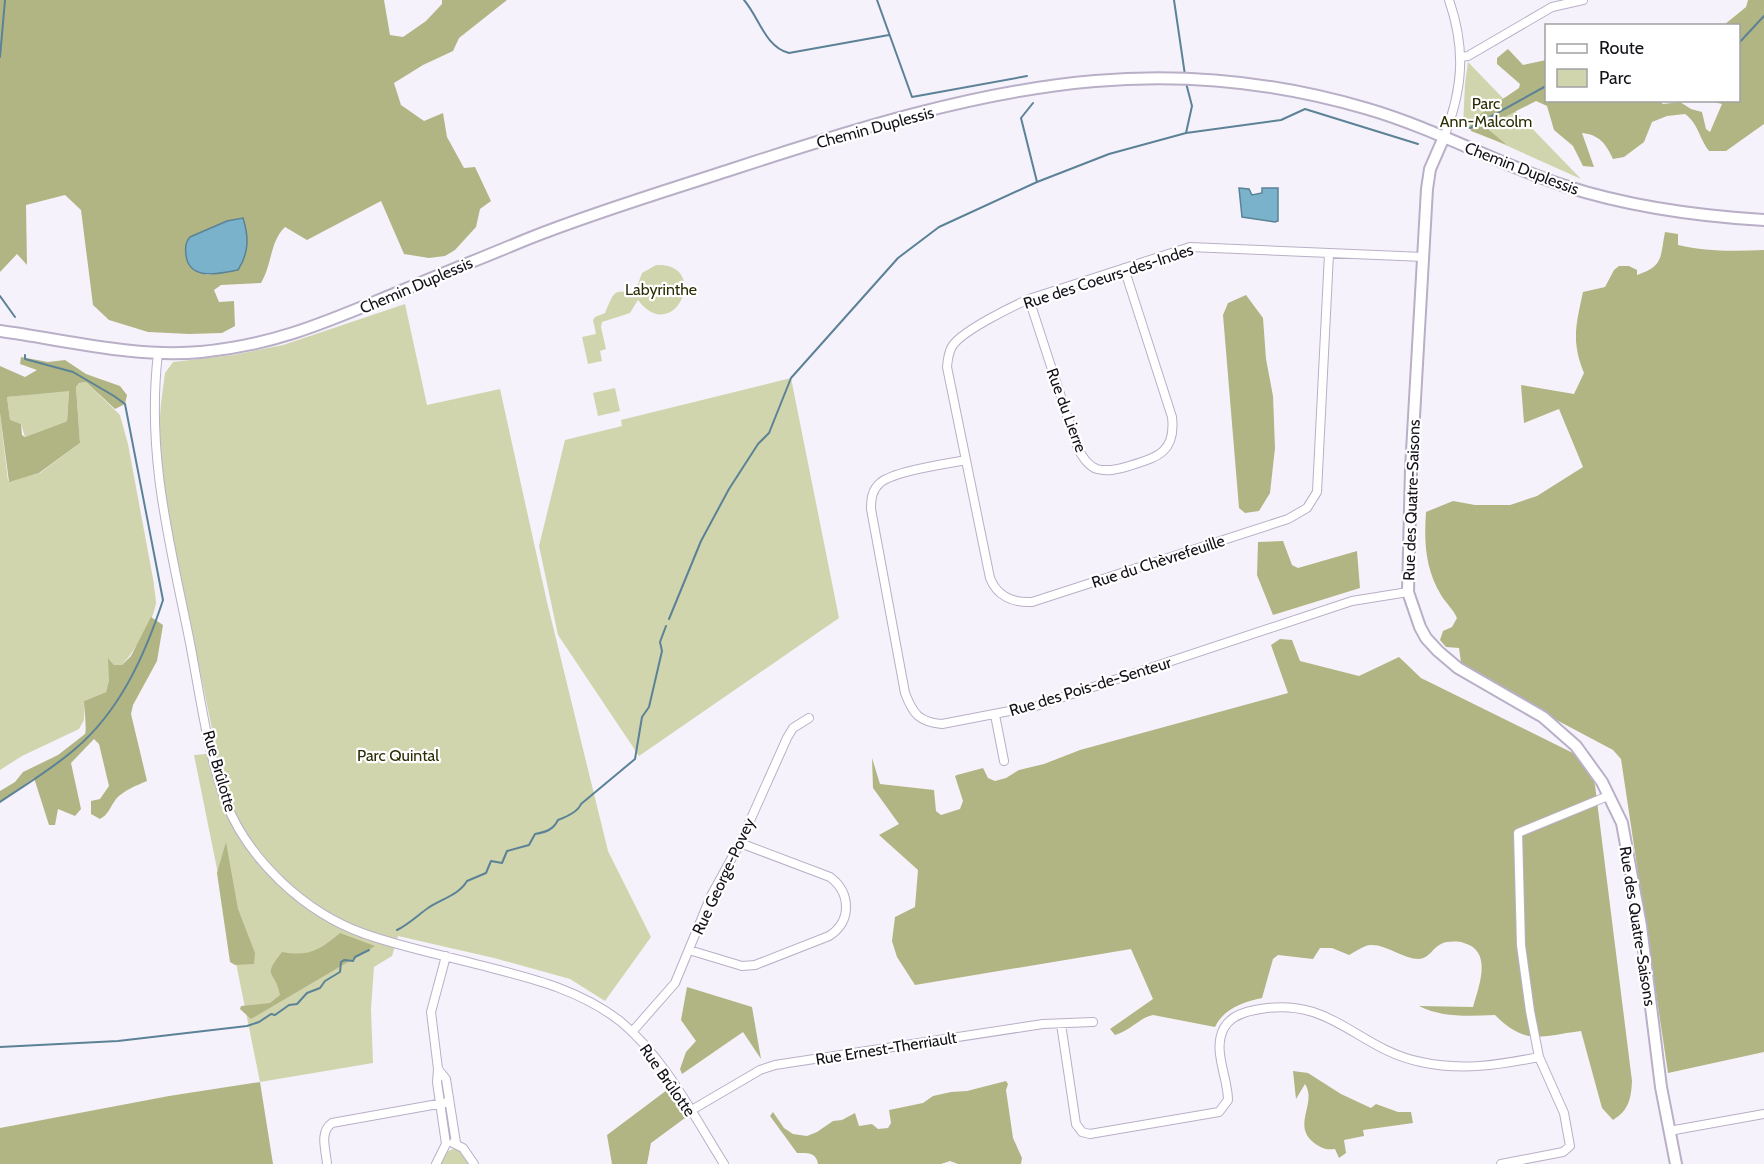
<svg xmlns="http://www.w3.org/2000/svg" width="1764" height="1164" viewBox="0 0 1764 1164" font-family="Cabin,sans-serif">
<style>
.green{fill:#d1d5ae}
.forest{fill:#b1b583;fill-rule:evenodd}
.water{fill:#7ab2cb;stroke:#5b8296;stroke-width:1.5}
.lines{fill:none;stroke-linecap:round;stroke-linejoin:round}
.stream{stroke:#5b8296;stroke-width:2}
.street-casing{stroke:#b9afc7;stroke-width:10}
.secondary-casing{stroke:#b9afc7;stroke-width:14}
.street{stroke:#fff;stroke-width:8}
.secondary{stroke:#fff;stroke-width:10}
.labels{text-anchor:middle;stroke-width:4.5;stroke-linejoin:round;paint-order:stroke}
.park-label{font-size:16px;fill:#2b2d04;stroke:#fff}
.street-label{font-size:16px;fill:#141119;stroke:#fff}
</style>
<rect width="100%" height="100%" fill="#f6f2fc"/>
<path class="green" d="M1468,62l113,117 -118,-53 2,-42z
M656,265c56,-3 18,83 -18,35l-8,13 -28,9 -1,5 5,22 -6,2 2,10 -14,3 -6,-27 14,-3 -3,-14 2,-3 10,-4c8,-18 8,-27 29,-18l8,-22z
M405,304l22,101 73,-16 47,213 61,249 43,86 -46,64 -35,-22 -76,-21 -96,-22 -6,20 -18,11 -3,42 2,54 -113,19 -66,-327 23,-2 -49,-236 -8,-59 -1,-29 2,-26 4,-30 8,-11 60,-7 50,-10z
M791,378l48,240 -200,138 -81,-121 -19,-89 26,-106 57,-14 -1,-6z
M86,382l34,33 8,29 26,140c0,6 2,12 2,19 -2,17 -22,49 -34,62h-8l-5,-6v21l-3,12 -22,9v19l-5,9 -57,27 -22,14v-357l8,68 32,-8 40,-30 -4,-56 3,-4z
M615,388l5,23 -22,5 -5,-23z
M69,390l-2,31 -2,1 -40,15 -4,-13 -11,-3 -3,-24z
M453,1149c10,1 13,7 17,15h-30c3,-8 4,-12 13,-15z"/>
<path class="forest" d="M0,0h384l6,35 13,2 23,-16 16,-17v-4h65l-48,38 -6,13 -30,14 -29,18 7,22 23,16 19,-8 4,24 17,31 11,-1 16,34 -11,8 -4,18 -21,23 -10,6 -16,2 -25,-4 -23,-53 -74,39 -22,-13c-15,14 -13,38 -24,56l-40,2 -7,5 5,12 15,-1 1,25 -13,7 -33,1 -41,-2 -39,-12 -16,-15 -12,-95 -16,-15 -39,10 1,60 -10,-11 -17,18zM243,218l-5,52 -31,5 -13,-5 33,-49z
M1748,0h16v124l-38,27h-17c-10,-13 -11,-28 -24,-37l-18,2 -15,6 -8,20 -20,15 -11,2c-7,-15 -13,-24 -31,-26l12,34 -11,-1 -10,-20 -19,-16 -7,-24 -11,-5 -45,23 -2,6 18,15 -36,-14 -1,-10 49,-33 1,-4 -23,-20v-6l11,-9 15,16 23,-5v40h113l4,4 17,-2 11,7 11,3 4,17 4,3 12,-28 -12,-3 28,-1v-74l-14,-1 22,-18z
M1665,232l13,2v11c29,7 57,6 86,5v802l-96,21 -47,-314 -8,-9 -151,-80 -3,-22 -13,-1 -6,-7 3,-9 9,-4 5,-9c-4,-9 -11,-15 -16,-23 -16,-27 -17,-53 -15,-83l27,-11 22,4h35l27,-9 46,-29 -24,-58 -35,14 -3,-38 53,9 10,-21c-13,-32 -8,-48 -1,-81l22,-5 9,-17 5,-4h10l8,4v5c27,-9 23,-18 28,-43z
M1246,295l17,23 3,41 7,37 2,52 -5,45 -11,18 -14,2 -6,-5 -16,-193 5,-12z
M21,357l27,5 17,-2 21,14 34,12 7,9 -2,9 -10,5 -29,-27 -7,1 -3,4 4,56 -41,30 -30,9 -9,-69v-47l25,11 12,-7 -17,-6zM69,391l-2,30 -2,1 -40,15 -3,-2 -1,-11 -11,-4 -3,-23z
M1283,541l9,24 6,3 59,-17 3,37 -87,27 -16,-40 1,-33z
M151,617l12,8 -6,36 -24,44 -2,9 16,67c-10,4 -24,10 -31,18 -6,8 -7,15 -16,20l-9,-5v-13l9,-2 9,-13 -10,-42 -5,-5 -23,24 10,46 -6,7 -17,-7 -3,16h-6l-15,-47 -34,24v-11l15,-9 8,-10 35,-17 27,-21c2,-6 -1,-25 -1,-33l22,-9 3,-12 -1,-22 6,7h8l9,-9z
M1280,639l12,1 8,21 59,15 40,-19 22,21 158,78 9,13 7,16 37,296c-1,18 -3,29 -19,39l-11,-12 -21,-77c-40,5 -55,15 -86,-16 -27,1 -52,3 -76,-9l54,1c6,-21 20,-56 -9,-64 -6,-2 -17,-2 -23,1 -9,4 -11,14 -22,15 -17,0 -32,-15 -49,-14 -7,1 -15,7 -21,10l-17,-7h-12l-7,11 -35,-4 -5,4 -11,39c-18,4 -38,10 -47,29l-62,-12c-14,3 -23,16 -38,20l-5,-6 43,-30 -22,-50 -216,36 -18,-28 -5,-16 3,-24 20,-10 3,-37 -39,-35 20,-11 -26,-36 -1,-30 8,26 54,6 2,21 5,4 19,-6 3,-8 -8,-25 2,-1 26,-7 5,10 7,3 11,-3 13,-8 25,-6 36,-14 208,-57 -17,-48z
M226,842l12,67 17,44 -1,11 -19,1 -5,-3 -13,-89z
M340,933l35,13 -124,73 -11,-10 1,-3 29,-3 10,-8c-5,-26 -19,-16 2,-43 27,5 38,-2 58,-19z
M687,987l65,20 9,52 -18,-27 -61,42 -2,-5 6,-17 10,-11 -15,-21z
M1293,1071l15,2 33,21 30,14 5,-4 22,8h13l2,11 -50,7 1,6 -20,4 2,13 -7,5 -4,-9c-9,1 -11,0 -18,-4 -28,-18 1,-41 -12,-61l-9,15z
M1006,1081l2,3 -2,6 7,48 9,20 -1,6h-63l-8,-3 -9,3h-123c-2,-12 -10,-11 -21,-11l-27,-37 3,-4 11,16 9,6 14,2 10,-4 16,-11 9,-1 13,-7 4,13 13,-2 6,5 10,-1 3,-5 -2,-13 34,-7 10,-7 18,-4 16,-1z
M260,1082l13,82h-273v-36l169,-32z
M667,1090l18,28 -34,25 -4,21h-35l-5,-29z"/>
<path class="water" d="M1239,188l10,1 3,6 10,-2v-5h16v33l-3,1 -33,-5z
M243,218c6,19 6,35 -5,52 -17,3 -49,12 -52,-15 -1,-7 -1,-13 4,-18l37,-16z"/>
<g class="lines">
<path class="stream" d="M744,0c15,17 21,47 45,53l100,-18
M877,0l35,97 115,-21
M1174,0l11,75
M1738,44l26,-28
M0,57l5,-57
M1186,83l6,23 -6,27
M1033,103l-12,15 16,64
M1470,128l76,-42
M0,296l15,21
M669,619l32,-78 28,-52 29,-45 11,-11 22,-55 107,-120 41,-31 98,-45 72,-28 77,-21 95,-13 24,-11 113,35
M0,802c25,-17 52,-33 75,-53 45,-38 70,-94 88,-149l-38,-196 -11,-8 -41,-24 -48,-13v-4
M397,930c12,-6 21,-15 31,-22 13,-9 31,-13 39,-27l19,-8 5,-12 11,2 5,-12 22,-6 6,-11c11,-2 18,-4 23,-14 8,-3 20,-8 23,-16l54,-45 7,-42 7,-10 13,-56 -2,-9 6,-16
M0,1047l118,-6 129,-15 12,-4 12,-8 4,1 14,-10 8,-1 10,-11 13,-5 5,-7 15,-9 1,-10 3,-2 9,1 2,-4 14,-7"/>
<g class="street-casing">
<path id="street" d="M1461,57l7,-1 84,-49 31,-7
M1444,137c19,-48 22,-88 5,-137
M1329,254l-12,238 -10,16 -19,11 -256,83c-19,1 -35,-6 -42,-24l-43,-211c1,-8 1,-15 6,-22 11,-15 58,-38 76,-46l161,-52 234,10
M1029,299l49,150c5,8 10,17 19,20 11,3 22,0 32,-3 29,-9 47,-14 43,-49l-48,-149
M158,353c-12,103 12,190 32,290 10,52 17,107 35,157 23,60 80,113 140,134 34,12 72,20 107,29 53,14 104,24 148,58 45,37 73,94 104,143
M966,460c-20,4 -72,11 -86,23 -8,7 -9,16 -9,26l34,184c8,21 14,29 37,31l94,-18 316,-105 56,-9
M995,715l9,46
M689,950l53,16 13,-1 74,-29c23,-15 22,-43 1,-59l-90,-34
M1061,1024l15,100 6,8 8,2 129,-22 9,-12c0,-23 -16,-50 -4,-72 6,-11 20,-16 31,-18 76,-16 101,39 166,52 41,9 77,3 118,-5
M632,1032l43,-49 36,-87 29,-53 47,-105 6,-10 16,-10
M438,1069l8,10 10,64
M690,1111l70,-41 15,-5 268,-41 50,-2
M1669,1131l95,-17
M453,1143l10,5 11,16
M327,1164c-1,-14 -8,-32 5,-41l117,-21
M436,1164l10,-20 -9,-62 1,-13 -7,-57 15,-56
M1501,1164l62,-12 7,-6 -6,-33 -25,-56 -9,-46 -9,-66 -3,-112 90,-37"/>
</g>
<g class="secondary-casing">
<path id="secondary" d="M1444,137l-14,32 -3,20 -16,280 -3,123 12,35 6,11 12,13 20,17 85,49 33,29 26,36 20,41 19,103 20,161 15,77
M0,331c66,9 134,27 201,21 74,-7 125,-30 193,-58 45,-19 90,-37 136,-56 68,-27 139,-48 209,-71 113,-37 237,-76 356,-86 92,-8 185,2 273,28 68,20 130,55 197,77 65,21 131,30 199,34"/>
</g>
<use href="#street" class="street"/>
<use href="#secondary" class="secondary"/>
</g>
<g class="labels">
<g class="park-label">
<text x="1486" y="109">Parc<tspan x="1486" dy="18">Ann-Malcolm</tspan></text>
<text x="661" y="295">Labyrinthe</text>
<text x="398" y="761">Parc Quintal</text>
</g>
<g class="street-label">
<text transform="translate(875 127) rotate(-15)" y="6">Chemin Duplessis</text>
<text transform="translate(1522 168) rotate(21)" y="6">Chemin Duplessis</text>
<text transform="translate(1108 276) rotate(-18)" y="6">Rue des Coeurs-des-Indes</text>
<text transform="translate(416 285) rotate(-23)" y="6">Chemin Duplessis</text>
<text transform="translate(1067 410) rotate(70)" y="6">Rue du Lierre</text>
<text transform="translate(1411 500) rotate(-88)" y="6">Rue des Quatre-Saisons</text>
<text transform="translate(1158 561) rotate(-18)" y="6">Rue du Chèvrefeuille</text>
<text transform="translate(1090 686) rotate(-17)" y="6">Rue des Pois-de-Senteur</text>
<text transform="translate(220 771) rotate(74)" y="6">Rue Brûlotte</text>
<text transform="translate(723 876) rotate(-65)" y="6">Rue George-Povey</text>
<text transform="translate(1638 926) rotate(81)" y="6">Rue des Quatre-Saisons</text>
<text transform="translate(886 1048) rotate(-9)" y="6">Rue Ernest-Therriault</text>
<text transform="translate(668 1080) rotate(55)" y="6">Rue Brûlotte</text>
</g>
</g>
<rect x="1545" y="24" width="195" height="78" fill="#ffffff" stroke="#a1a0a3" stroke-width="1.5"/>
<rect x="1557" y="44" width="30" height="9" fill="#ffffff" stroke="#a1a0a3" stroke-width="1.5"/>
<text x="1599" y="54" font-size="18" fill="#141119">Route</text>
<rect x="1557" y="69" width="30" height="18" fill="#d1d5ae" stroke="#a1a0a3" stroke-width="1.5"/>
<text x="1599" y="84" font-size="18" fill="#141119">Parc</text>
</svg>
